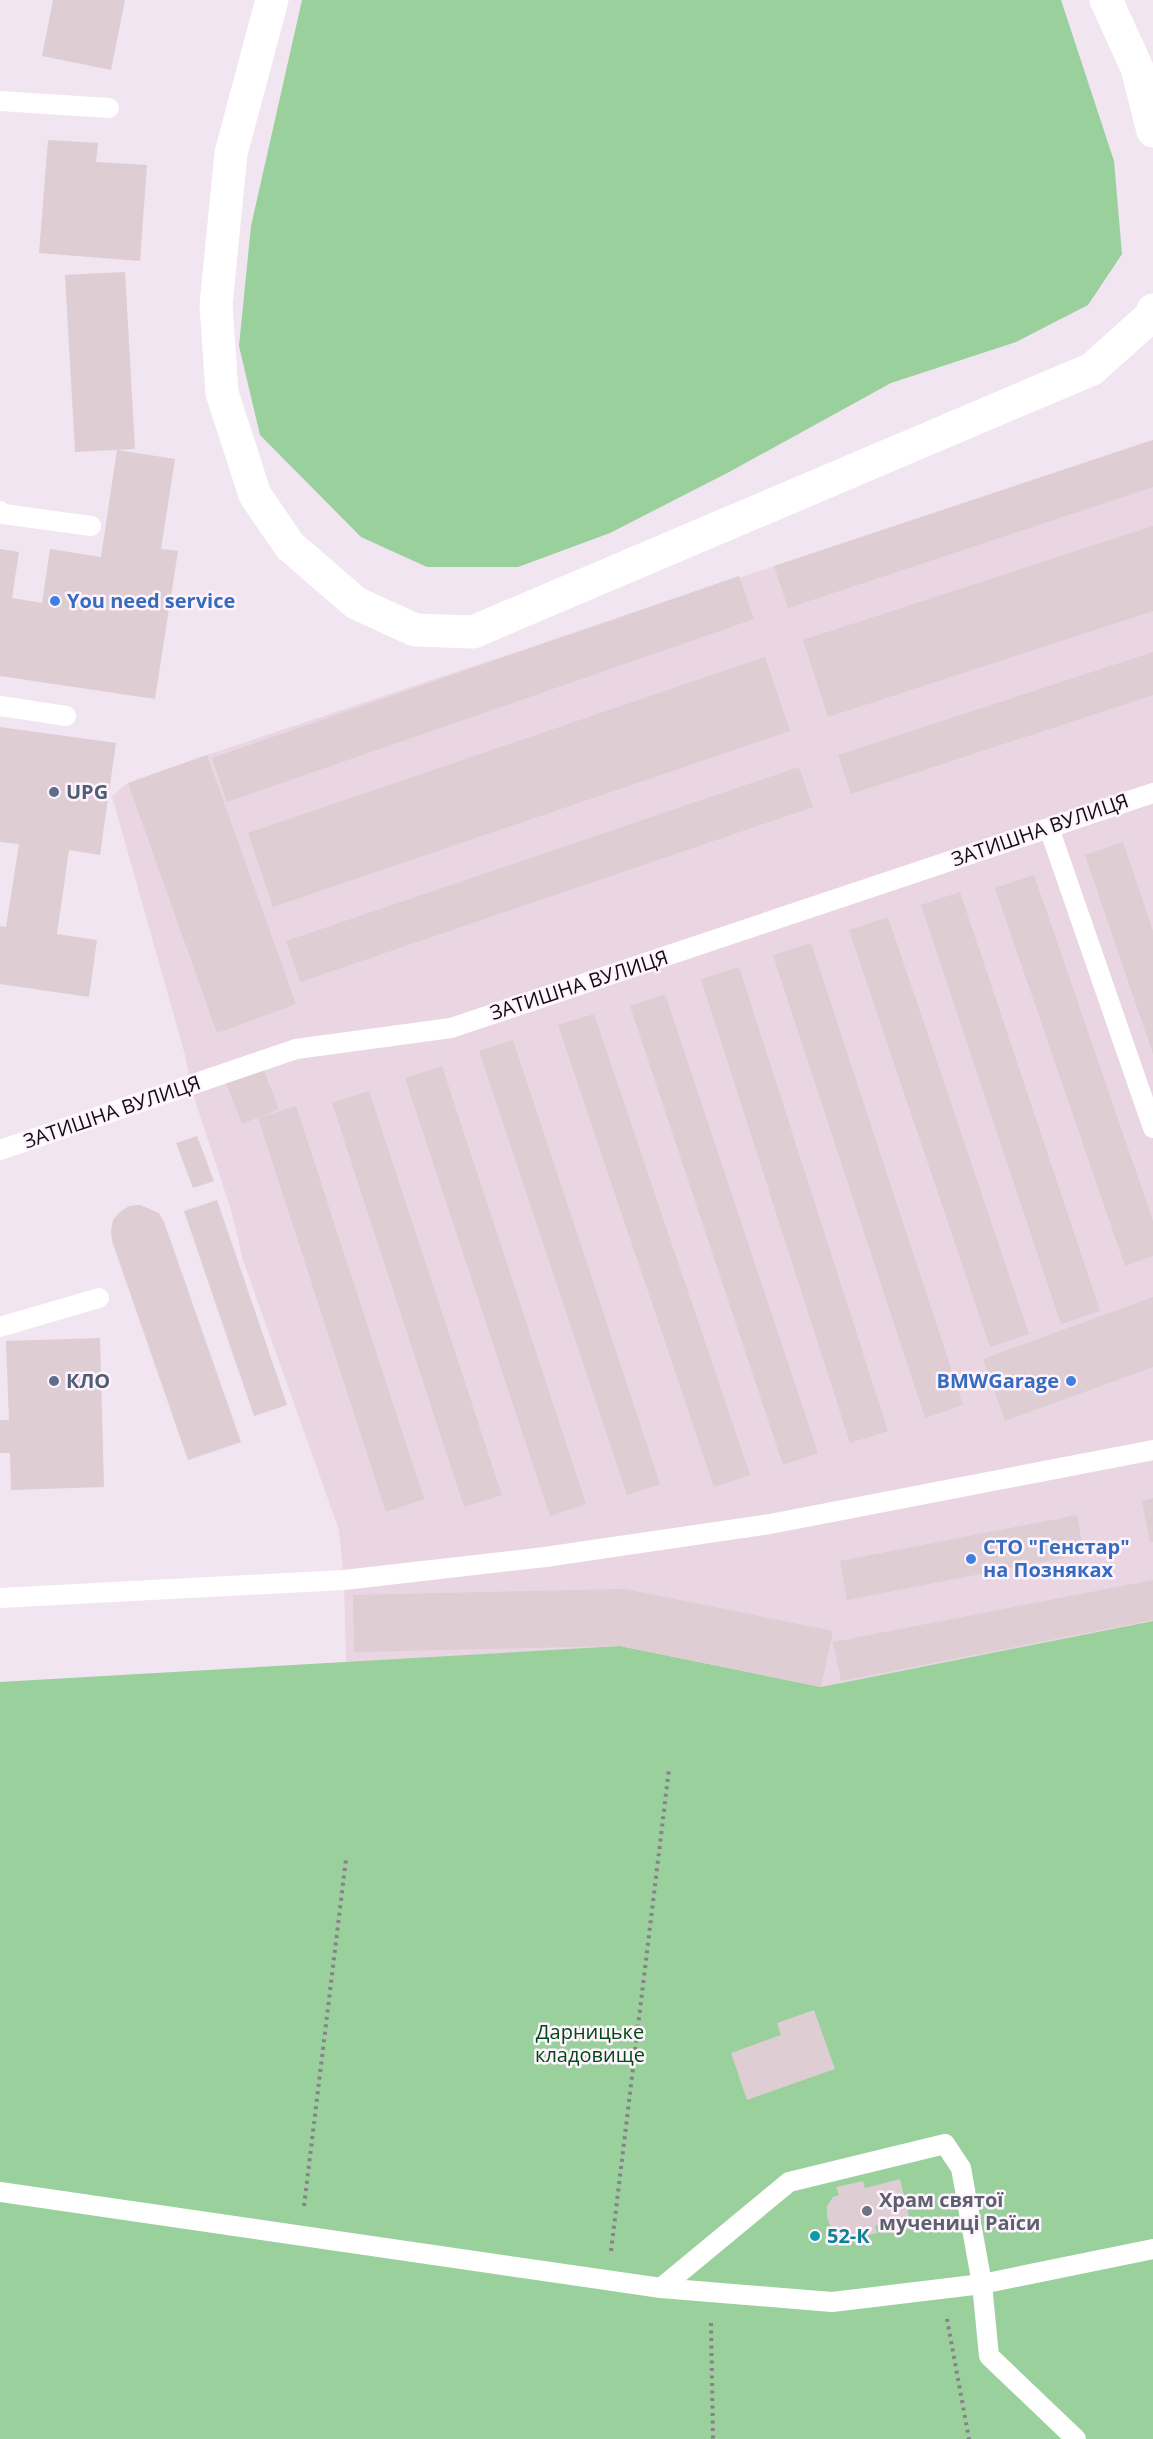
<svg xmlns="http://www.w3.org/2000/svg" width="1153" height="2439" viewBox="0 0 1153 2439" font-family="'Open Sans',sans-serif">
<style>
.industrial{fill:#ead5e3}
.green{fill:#99d09c}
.building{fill:#decdd2}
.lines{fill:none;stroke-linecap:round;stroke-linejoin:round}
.path{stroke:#898189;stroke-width:4;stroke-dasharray:3 4.5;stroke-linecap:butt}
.service{stroke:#fff;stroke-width:20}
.minor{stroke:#fff;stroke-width:33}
.shop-dot{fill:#3f7fe0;stroke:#fff3fe;stroke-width:2}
.service-dot{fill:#5c6f8a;stroke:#fff3fe;stroke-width:2}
.worship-dot{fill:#6b7280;stroke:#fff3fe;stroke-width:2}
.culture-dot{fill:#0f9aa8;stroke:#fff3fe;stroke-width:2}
.labels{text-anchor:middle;stroke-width:5;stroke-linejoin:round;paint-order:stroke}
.shop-label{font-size:20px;font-weight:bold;fill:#366cbe;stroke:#fff3fe;text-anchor:start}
.service-label{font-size:20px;font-weight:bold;fill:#4e5e75;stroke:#fff3fe;text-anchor:start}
.street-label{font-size:20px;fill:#110d11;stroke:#fff3fe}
.park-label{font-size:20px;fill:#004b13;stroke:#fff3fe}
.worship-label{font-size:20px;font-weight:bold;fill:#5b616d;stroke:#fff3fe;text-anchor:start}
.culture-label{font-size:20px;font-weight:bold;fill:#0d838f;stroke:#fff3fe;text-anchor:start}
</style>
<rect width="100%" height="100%" fill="#f1e5f1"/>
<path class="industrial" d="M1153,440v1181l-332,66 -201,-41 -274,17 -2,-83 -5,-50 -96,-270 -12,-50 -39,-119 -7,-36 -73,-259 16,-13 79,-28z"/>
<path class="green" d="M302,0h759l53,161 8,93 -34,51 -72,37 -125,41 -160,88 -121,62 -92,34h-91l-66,-30 -101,-102 -21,-89 12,-120z
M1153,1621v818h-1153v-757l620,-36 201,41z"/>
<path class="building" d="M53,0h72l-14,70 -69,-14z
M48,140l50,3 -2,19 51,3 -7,96 -101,-8z
M125,272l10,177 -60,3 -10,-177z
M1153,440v47l-365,121 -14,-42z
M117,450l58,9 -14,90 17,2 -23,148 -155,-23v-127l19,3 -7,46 30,5 8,-54 51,8z
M1153,526v85l-325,106 -25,-77z
M739,576l15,43 -527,183 -15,-44z
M1153,652v43l-302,99 -13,-39z
M765,657l25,74 -517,176 -25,-74z
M0,727l116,16 -16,112 -31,-5 -12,84 40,6 -8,57 -89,-13v-58l6,1 13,-83 -19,-2z
M207,755l89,249 -79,29 -89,-250z
M799,767l14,40 -513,175 -14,-41z
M1123,842l30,89v123l-68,-199z
M1034,875l119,346v35l-28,10 -130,-378z
M960,892l140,419 -39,13 -140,-419z
M888,917l141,417 -39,13 -141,-417z
M811,943l152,462 -38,13 -152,-463z
M739,967l149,464 -38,12 -149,-464z
M665,994l153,459 -35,12 -153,-459z
M594,1014l156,461 -36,12 -156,-462z
M513,1040l147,444 -33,11 -148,-444z
M261,1063l18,46 -37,15 -18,-46z
M442,1066l144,438 -36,12 -145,-438z
M369,1091l133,404 -38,12 -132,-404z
M296,1106l128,393 -38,13 -128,-394z
M197,1136l17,45 -21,7 -17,-45z
M217,1200l70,205 -33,11 -70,-205z
M140,1205l19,8 5,9 77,220 -53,18 -76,-219 -1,-11 2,-10 7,-8 9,-6z
M1153,1297v70l-148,54 -22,-62z
M100,1338l4,149 -93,3 -1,-37h-10v-33h9l-3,-79z
M1153,1498v44h-3l-8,-41z
M1077,1515l7,39 -237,46 -7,-39z
M1153,1580v40l-312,61 -8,-39z
M625,1589l208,42 -12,56 -201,-41 -266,6 -1,-57z
M814,2010l21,59 -88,31 -16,-47 50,-18 -4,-12z
M900,2179l9,38 -34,9 2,7 -27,7 -2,-7 -5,2 -13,-10 -3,-8v-11l6,-9 6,-2 -3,-8 27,-6 2,7z"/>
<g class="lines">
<path class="path" d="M304,2206l42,-347
M611,2251l58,-482
M947,2319l22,120
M711,2323l2,116"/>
<path class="service" d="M0,101l109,7
M0,511l3,3 88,12
M0,706l66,10
M1049,828l104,300
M0,1150l296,-101 155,-21 702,-235
M0,1327l99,-29
M0,1598l344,-18 201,-23 225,-33 383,-74
M0,2192l661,96 128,-106 156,-38 16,24 21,116 7,72 87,83
M661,2288l171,14 150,-18 171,-35"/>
<path class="minor" d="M272,0l-41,153 -15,152 6,88 33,102 35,51 66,57 59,27 58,2 619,-263 59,-53 2,-6
M1106,0l31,68 16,63"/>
</g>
<g class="shop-dot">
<circle cx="55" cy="601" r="6"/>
<circle cx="1071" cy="1381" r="6"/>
<circle cx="971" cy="1559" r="6"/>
</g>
<g class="service-dot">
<circle cx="54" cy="792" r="6"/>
<circle cx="54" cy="1381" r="6"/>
</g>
<circle class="worship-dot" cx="867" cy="2211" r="6"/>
<circle class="culture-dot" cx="815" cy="2236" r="6"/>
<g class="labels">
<g class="shop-label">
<text x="67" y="608">You need service</text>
<text x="1059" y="1388" text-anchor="end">BMWGarage</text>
<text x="983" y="1554">СТО "Генстар"<tspan x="983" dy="23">на Позняках</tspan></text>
</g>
<g class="service-label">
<text x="66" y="799">UPG</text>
<text x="66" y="1388">КЛО</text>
</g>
<g class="street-label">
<text transform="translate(1040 830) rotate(-19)" y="7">ЗАТИШНА ВУЛИЦЯ</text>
<text transform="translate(579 985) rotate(-18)" y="7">ЗАТИШНА ВУЛИЦЯ</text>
<text transform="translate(112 1112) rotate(-19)" y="7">ЗАТИШНА ВУЛИЦЯ</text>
</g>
<g class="park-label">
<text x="590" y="2039">Дарницьке<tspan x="590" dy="23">кладовище</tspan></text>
</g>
<g class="worship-label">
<text x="879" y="2207">Храм святої<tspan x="879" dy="23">мучениці Раїси</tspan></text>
</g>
<g class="culture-label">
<text x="827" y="2243">52-К</text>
</g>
</g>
</svg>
